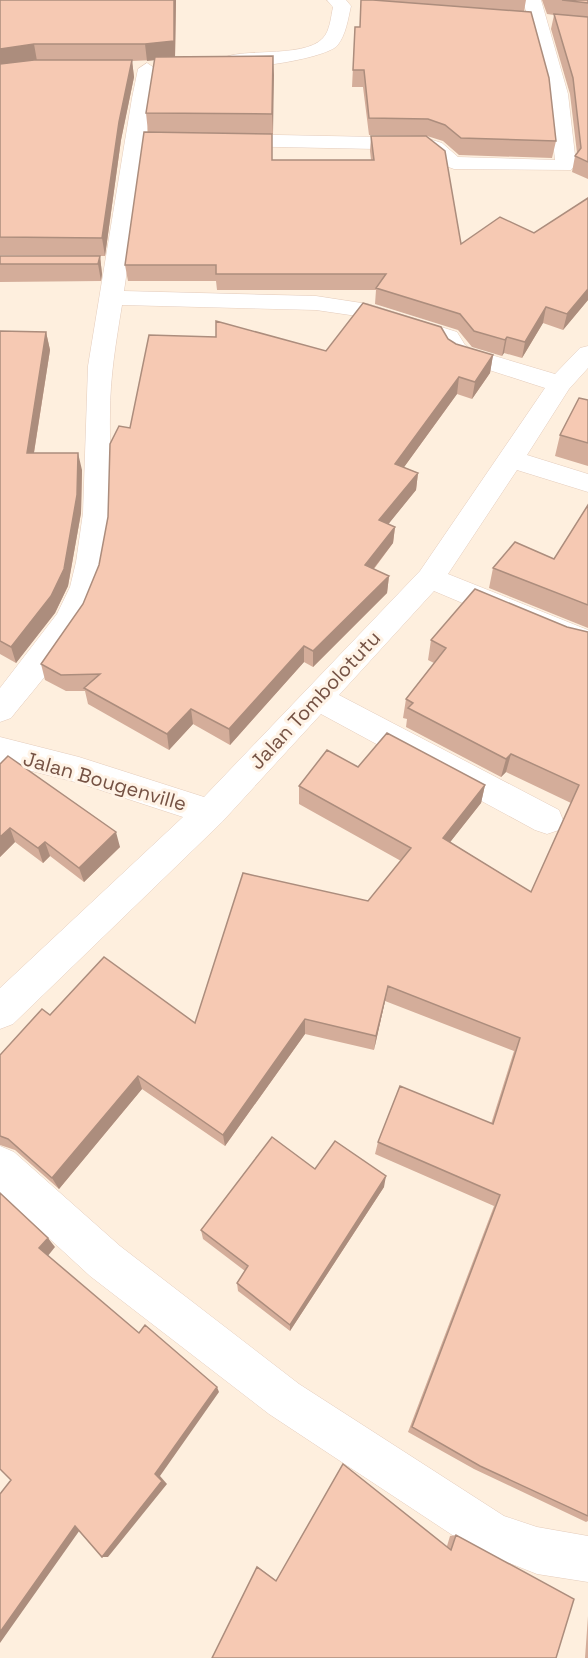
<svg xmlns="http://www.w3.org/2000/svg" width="588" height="1658" viewBox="0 0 588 1658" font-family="'Space Grotesk',sans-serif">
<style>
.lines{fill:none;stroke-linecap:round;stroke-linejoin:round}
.minor-casing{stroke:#e4ccbc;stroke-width:1}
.minor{fill:#fff;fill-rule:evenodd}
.wall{fill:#d4ad9a}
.shaded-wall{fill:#ac8d7d}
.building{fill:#f6c9b3;stroke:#ac8d7d;stroke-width:1.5}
.labels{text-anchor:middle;stroke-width:6;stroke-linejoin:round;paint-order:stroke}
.street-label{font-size:20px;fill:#755244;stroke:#fff3e6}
</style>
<rect width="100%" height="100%" fill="#feefde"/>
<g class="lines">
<g class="minor-casing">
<path id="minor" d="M327,0h19l5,6c-3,13 -5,29 -14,40 -13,13 -108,29 -117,15 10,-15 84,-1 103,-23 7,-7 8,-22 10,-31z
M523,0h18l27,94 8,70 -5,6 -117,-1 -11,-4 -18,-15 -196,-4 -7,-2 -3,-4 3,-4 7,-2 197,4 16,5 16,14 97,3 -7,-66z
M147,63l9,6 -32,222 192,5 52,8 89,28 8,13 6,4 84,25 25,-26 8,-2v22l-19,21 -42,66 61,19v18l-71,-22 -69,104 140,56v22l-26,-7 -128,-54 -95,104 220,115 4,10 -4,10 -12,4 -12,-4 -214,-116 -99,108 -209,202 -13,5v-41l183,-171 -104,-34 -79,-20v-26l79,20 125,40 216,-226 125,-183 -90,-29 -7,-4 -8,-13 -83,-26 -41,-6 -194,-5c-6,37 -12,72 -12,109 -1,62 8,130 -18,189 -19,43 -52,79 -81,115l-11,4v-34l57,-74 13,-27 6,-25 7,-49 5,-147 44,-268 6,-29z
M0,1146l14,6 106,94 179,138 205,132 33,11 51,9v46l-51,-8 -65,-26 -203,-134 -179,-138 -90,-83z"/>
</g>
<use href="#minor" class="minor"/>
</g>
<path class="wall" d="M0,0h176l-1,57 98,-1v78l-125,-2 -2,-19 9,-53 -23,1 2,16 -13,63 -16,116 -105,-1z
M361,0h165l-2,11 32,130 -4,17 -93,-3 -16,-14 -16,-5 -58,-1 -6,-48h-11l3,-60h5z
M542,0h46v179l-16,-7 3,-16 2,-3 -7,-59 -19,-65 3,-14 -7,-1z
M371,136l90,108 73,-11 54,-35v102l-25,30 -20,-7 -21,35 -18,-5 -2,3 -30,-9 -14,-17 -83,-26 1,-14h-159l-1,-9h-88l-3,-16 147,-105h99l-1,-9z
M0,256h100l2,18 -1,7 -101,1z
M0,331l46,1 4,18 -16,103 48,17 -1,43 -13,73 -13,27 -39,50 -16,-9z
M448,339l8,5 37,11 -3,18 -18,26 -15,-5 -53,73 14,6 -2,17 -28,34 7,3 -2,16 -19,26 15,7 -2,17 -74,74 -9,-5 -74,83 -37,-21 -24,26 -81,-46 -3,-13h-19l-21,-11 -4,-16 42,-60 16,-39 31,-137 196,-77z
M588,400v66l-33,-10 5,-21z
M588,505v123l-99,-40 4,-20 61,-9z
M567,627l21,5v889l-2,1 -112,-53 -66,-37 86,-226 -119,-52 3,-12 113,-18 23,-73 -129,-50 -11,49 -69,-16 -80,112 -83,-57 -83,100 -44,-39 -15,-5v-90l50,-40 145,8 173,-122 33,-40 -102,-57v-18l59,-19 127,18 -4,18 -31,39 81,50 40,-89 -65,-31 -5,5 -95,-50 1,-8 -4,-1 3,-19 28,-36 -6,-3 3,-20z
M0,764l120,83 -36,35 -34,-26 -7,7 -28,-21 -15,15z
M315,1169l69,18 -94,144 -52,-40 -1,-8 8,-12 -42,-32 -2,-9z
M456,1535l100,123h-344l45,-91h1l18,13 171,-34 3,-10z
M588,1616v42h-3z"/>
<path class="shaded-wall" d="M174,0h2l-1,58 -28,3 -2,-17z
M34,44l3,17 -37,6v-18z
M273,56l1,19 -1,59 -1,-20z
M132,60l2,17 -13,63 -16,116 -3,-18 17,-116z
M100,256l2,18 -1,7 -3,-17z
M588,289v11l-25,30 4,-16z
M546,307l-3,16 -21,35 3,-16z
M46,332l4,18 -19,121 -4,-18z
M507,337l-3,16 -2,3 3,-16z
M493,355l-3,18 -18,26 3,-17z
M459,377l-2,17 -63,87 1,-17z
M78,453l4,17 -1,43 -13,73 -13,27 -39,50 -5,-16z
M418,473l-2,17 -38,47 1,-17z
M395,527l-2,16 -29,38 1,-16z
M389,576l-2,17 -74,74v-16z
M304,646v16l-74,83 -1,-16z
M191,709l2,15 -24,26 -2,-16z
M511,754l-5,18 -5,5 5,-18z
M485,785l-4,18 -41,52 3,-17z
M10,828l5,14 -15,15v-20z
M116,832l4,15 -36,35 -5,-14z
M45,842l5,14 -7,7 -5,-15z
M388,986l-3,15 -11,49 2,-14z
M305,1019v15l-80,112 -2,-11z
M138,1076l4,13 -83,100 -7,-11z
M386,1176l-2,11 -94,144v-6z
M48,1238l7,9 -8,10 -8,-9z
M217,1387l2,5 -59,84 7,8 -59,73h-6l53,-83z
M75,1526l7,1 -82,116v-11z"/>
<path class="building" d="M0,0h174v41l-29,3h-111l-34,5z
M361,0h12l158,12 18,66 7,63 -95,-3 -16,-13 -17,-6 -59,-1 -5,-48h-11l2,-43h5z
M562,0h26v3z
M554,14l34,3v145l-13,-6 6,-8 -8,-70z
M273,56l-1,58 -126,-1 9,-56z
M34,60h98l-13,62 -17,116 -102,-1v-173z
M144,132l128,2v26h102l-3,-24h55l19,15 16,93 39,-27 34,16 54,-35v91l-21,25 -21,-7 -21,35 -18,-5 -2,3 -31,-9 -14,-17 -84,-26 10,-14h-170v-9h-91z
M0,256h100l-2,8h-98z
M363,303l78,24 7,12 8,5 37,11 -18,27 -16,-5 -64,87 23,9 -39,47 16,7 -30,38 24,11 -76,75 -9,-5 -75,83 -38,-20 -24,25 -83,-46 16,-14 -39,1 -20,-11 42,-60 16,-39 9,-48 2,-73 9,-18 11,2 19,-93 67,2v-16l110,30z
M0,331l46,1 -19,121h51l-1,42 -13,74 -13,27 -40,51 -11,-6z
M579,398l9,2v43l-28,-8z
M588,505v100l-95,-37 22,-26 39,17z
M475,589l92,38 21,5v884l-108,-50 -68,-39 88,-232 -122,-53 22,-56 93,38 27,-86 -132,-52 -12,50 -71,-17 -82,116 -85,-59 -86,102 -44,-39 -8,-3v-81l42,-46 8,6 54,-58 91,66 48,-150 125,28 43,-53 -112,-62 28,-36 31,17 29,-34 98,52 -42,53 88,54 48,-107 -68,-31 -5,5 -98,-51 5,-5 -7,-4 40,-51 -15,-8z
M8,756l108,76 -37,36 -34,-26 -7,6 -28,-20 -10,9v-73z
M272,1137l43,32 20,-28 51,35 -96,149 -53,-42 11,-17 -47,-36z
M0,1193l48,45 -9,10 100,85 6,-8 72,62 -62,87 7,7 -60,76 -27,-31 -75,106v-138l11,-14 -11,-11z
M343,1464l108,86 5,-15 118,64 -18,59h-344l45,-91 19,14z"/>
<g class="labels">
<g class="street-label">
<text transform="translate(315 700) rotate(-47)" y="7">Jalan Tombolotutu</text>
<text transform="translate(105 781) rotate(16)" y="7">Jalan Bougenville</text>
</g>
</g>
</svg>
